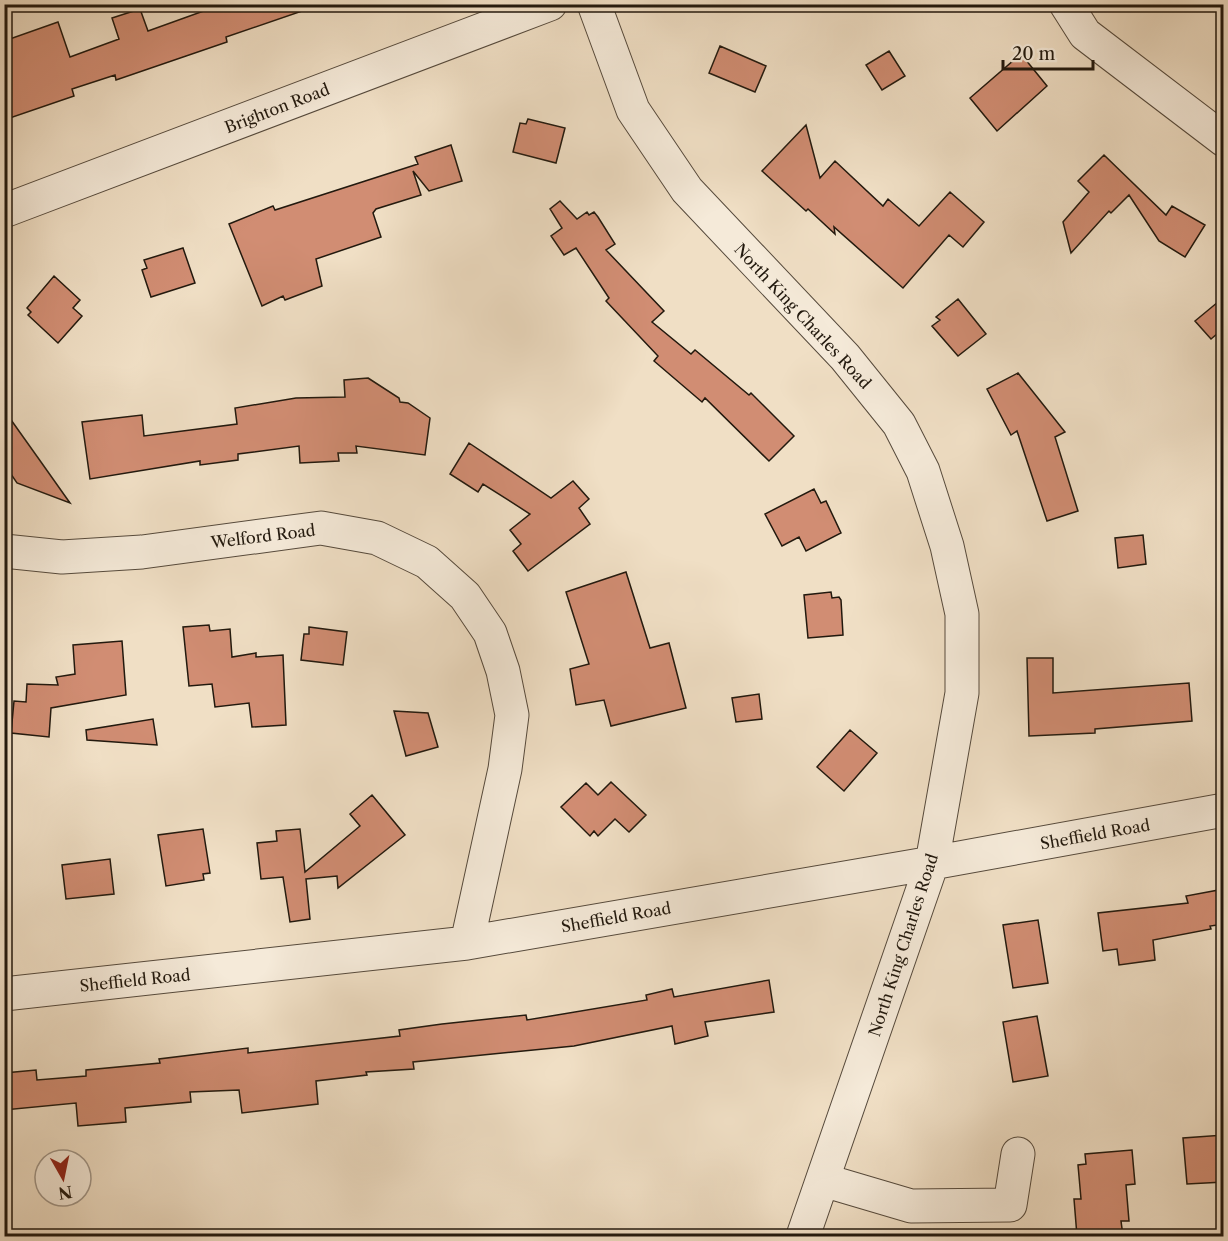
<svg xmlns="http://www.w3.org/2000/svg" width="1228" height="1241" viewBox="0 0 1228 1241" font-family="'Libre Caslon Text',serif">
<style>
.building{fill:#d18d73;stroke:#22190e;stroke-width:1.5}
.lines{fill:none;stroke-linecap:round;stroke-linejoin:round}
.minor-casing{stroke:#564a3c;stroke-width:35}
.minor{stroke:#f5ead9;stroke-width:33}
.labels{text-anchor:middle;stroke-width:4.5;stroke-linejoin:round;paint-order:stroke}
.street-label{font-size:16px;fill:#22190e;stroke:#f5ead9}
</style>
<rect width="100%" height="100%" fill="#f0dfc5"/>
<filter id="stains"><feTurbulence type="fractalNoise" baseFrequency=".00333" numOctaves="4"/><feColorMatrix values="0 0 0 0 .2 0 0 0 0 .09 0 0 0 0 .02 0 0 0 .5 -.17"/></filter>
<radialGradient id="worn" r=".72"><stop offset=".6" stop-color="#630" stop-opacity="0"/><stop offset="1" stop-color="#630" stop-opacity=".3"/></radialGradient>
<path class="building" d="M223,4h85v5l-82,28 1,5 -111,38 -1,-5 -43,14 2,7 -70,24v-79l54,-19 12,35 49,-18 -7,-21 28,-9 8,22z
M720,46l46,20 -11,26 -46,-19z
M889,51l16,25 -23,14 -16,-25z
M1021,54l26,32 -50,45 -27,-33z
M528,119l37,9 -9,35 -43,-11 7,-29 6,1z
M806,125l14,53 15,-17 48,45 5,-7 31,27 31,-34 34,30 -21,25 -14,-12 -46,53 -69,-61 1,7 -27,-25 -2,2 -44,-40z
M451,145l11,36 -33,10 -16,-20 8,24 -45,14 -3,4 8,24 -65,22 6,27 -37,14 -2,-4 -21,10 -33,-82 44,-18 2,4 143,-46 -3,-7z
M1104,155l62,60 6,-9 33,19 -20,32 -26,-16 -30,-46 -18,18 -2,-2 -38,42 -8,-31 26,-30 -11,-11z
M560,201l17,18 10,-7 2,3 5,-3 4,5 17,27 -9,6 58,61 -12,11 39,32 4,-4 54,45 2,-2 43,43 -25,25 -64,-63 -3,4 -48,-41 4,-5 -52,-55 3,-3 -33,-50 -12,7 -13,-19 11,-8 -12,-19z
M183,248l12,35 -44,14 -9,-27 5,-2 -3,-8z
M54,276l26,24 -7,8 9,8 -24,27 -30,-28 3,-3 -4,-4z
M1224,297v31l-13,11 -16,-18z
M958,299l28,35 -28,22 -26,-30 8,-6 -4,-3z
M1018,373l47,59 -10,5 23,74 -31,10 -30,-90 -6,4 -24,-46z
M368,378l31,20 1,4 8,1 22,15 -5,37 -69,-9 1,7h-19l1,8 -39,2 -1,-17 -61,8v6l-38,5v-4l-110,18 -8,-57 60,-7 2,21 93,-12 -2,-16 61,-10 49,-1 -1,-17z
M4,410l37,52 29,41 -53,-20 -13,-19z
M469,443l82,55 22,-17 16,18 -10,9 11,16 -62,47 -15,-20 8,-7 -11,-14 20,-16 -47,-30 -5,8 -28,-18z
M814,489l7,14 5,-2 15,32 -35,18 -7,-14 -17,9 -17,-32z
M1143,535l3,29 -28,4 -3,-30z
M626,572l24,76 19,-5 17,65 -75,18 -7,-26 -28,5 -6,-36 19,-5 -23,-72z
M831,592l1,6 7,-1 2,3 2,35 -35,3 -4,-43z
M209,625l1,6 20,-2 2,28 24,-4v4l27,-2 3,70 -34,2 -3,-24 -34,4 -3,-23 -23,2 -6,-59z
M309,627l38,5 -4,33 -42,-5 3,-26h5z
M122,641l4,54 -75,13 -2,29 -38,-4 3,-32 12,1 1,-18 31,1 -2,-8 19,-3 -2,-29z
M1027,658h26v35l136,-10 3,38 -97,8v4l-66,3z
M759,694l3,25 -26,3 -4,-24z
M394,711l34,2 10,34 -32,9z
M153,719l4,26 -70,-5 -1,-10z
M850,730l27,23 -33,38 -27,-24z
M611,782l35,33 -17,17 -14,-13 -17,17 -4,-5 -4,5 -29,-29 25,-24 12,12z
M372,795l33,40 -67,53 -1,-12 -31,3 4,40 -20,3 -7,-45 -22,2 -4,-36 20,-2 -1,-10 24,-2 5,43 55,-46 -10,-12z
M203,829l7,44 -7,1 1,6 -38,6 -8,-51z
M110,859l4,35 -48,5 -4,-34z
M1224,889v35l-14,2 1,3 -58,11 2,20 -36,5 -2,-16 -14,2 -5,-38 90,-10 -2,-7z
M1038,920l10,63 -35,5 -10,-63z
M769,980l5,32 -69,10 3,14 -33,8 -3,-18 -98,20 -161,16 1,7 -48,3 1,3 -51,6 2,23 -76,9 -3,-23 -49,2 1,10 -66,6 1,14 -48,4 -2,-23 -72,7v-37l32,-3 1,10 49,-4v-6l74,-7 -1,-4 89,-11v5l152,-17 -1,-6 43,-6 84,-9 1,5 120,-20 -1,-5 26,-6 2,8z
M1037,1016l11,60 -35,6 -10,-60z
M1224,1135v47l-37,2 -4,-46z
M1132,1150l3,34 -9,1 3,36h-8l2,15h-46l-3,-37h7l-3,-34 8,-1 -1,-10z"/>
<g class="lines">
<g class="minor-casing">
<path id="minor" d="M594,4l39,106 54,80 158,167 54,67 24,47 24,75 15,68v79l-30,170 -129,373
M1066,4l19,30 139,106
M4,211l546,-207
M4,551l58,6 80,-5 179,-24 56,10 50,24 38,34 25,37 13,38 9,44 -7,54 -38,174
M4,994l463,-51 465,-80 292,-53
M823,1180l88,26 99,-1 8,-51"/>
</g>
<use href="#minor" class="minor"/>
</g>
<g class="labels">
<g class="street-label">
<text transform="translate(277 108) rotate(-21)" y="6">Brighton Road</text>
<text transform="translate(803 316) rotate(47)" y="6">North King Charles Road</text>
<text transform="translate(263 536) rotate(-7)" y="6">Welford Road</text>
<text transform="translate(1095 834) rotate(-10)" y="6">Sheffield Road</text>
<text transform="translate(616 917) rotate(-10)" y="6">Sheffield Road</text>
<text transform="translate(903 945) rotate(-72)" y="6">North King Charles Road</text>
<text transform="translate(135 980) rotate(-6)" y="6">Sheffield Road</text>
</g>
</g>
<rect width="1228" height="1241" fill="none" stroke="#f0dfc5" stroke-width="24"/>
<rect x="6" y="6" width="1216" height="1229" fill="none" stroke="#22190e" stroke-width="3"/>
<rect x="12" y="12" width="1204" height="1217" fill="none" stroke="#22190e" stroke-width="1.5"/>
<g transform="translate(63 1178) rotate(171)"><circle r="28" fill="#f5ead9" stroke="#a19688" stroke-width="1.5"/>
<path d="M0-4.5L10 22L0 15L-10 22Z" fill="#8f2418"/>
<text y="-9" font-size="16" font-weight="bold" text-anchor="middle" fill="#22190e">N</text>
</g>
<path d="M1003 60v9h90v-9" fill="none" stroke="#22190e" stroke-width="3"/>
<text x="1012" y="60" font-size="18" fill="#22190e" stroke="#f5ead9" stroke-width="4.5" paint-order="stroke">20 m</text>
<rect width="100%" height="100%" filter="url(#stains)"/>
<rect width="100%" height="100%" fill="url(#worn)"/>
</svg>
